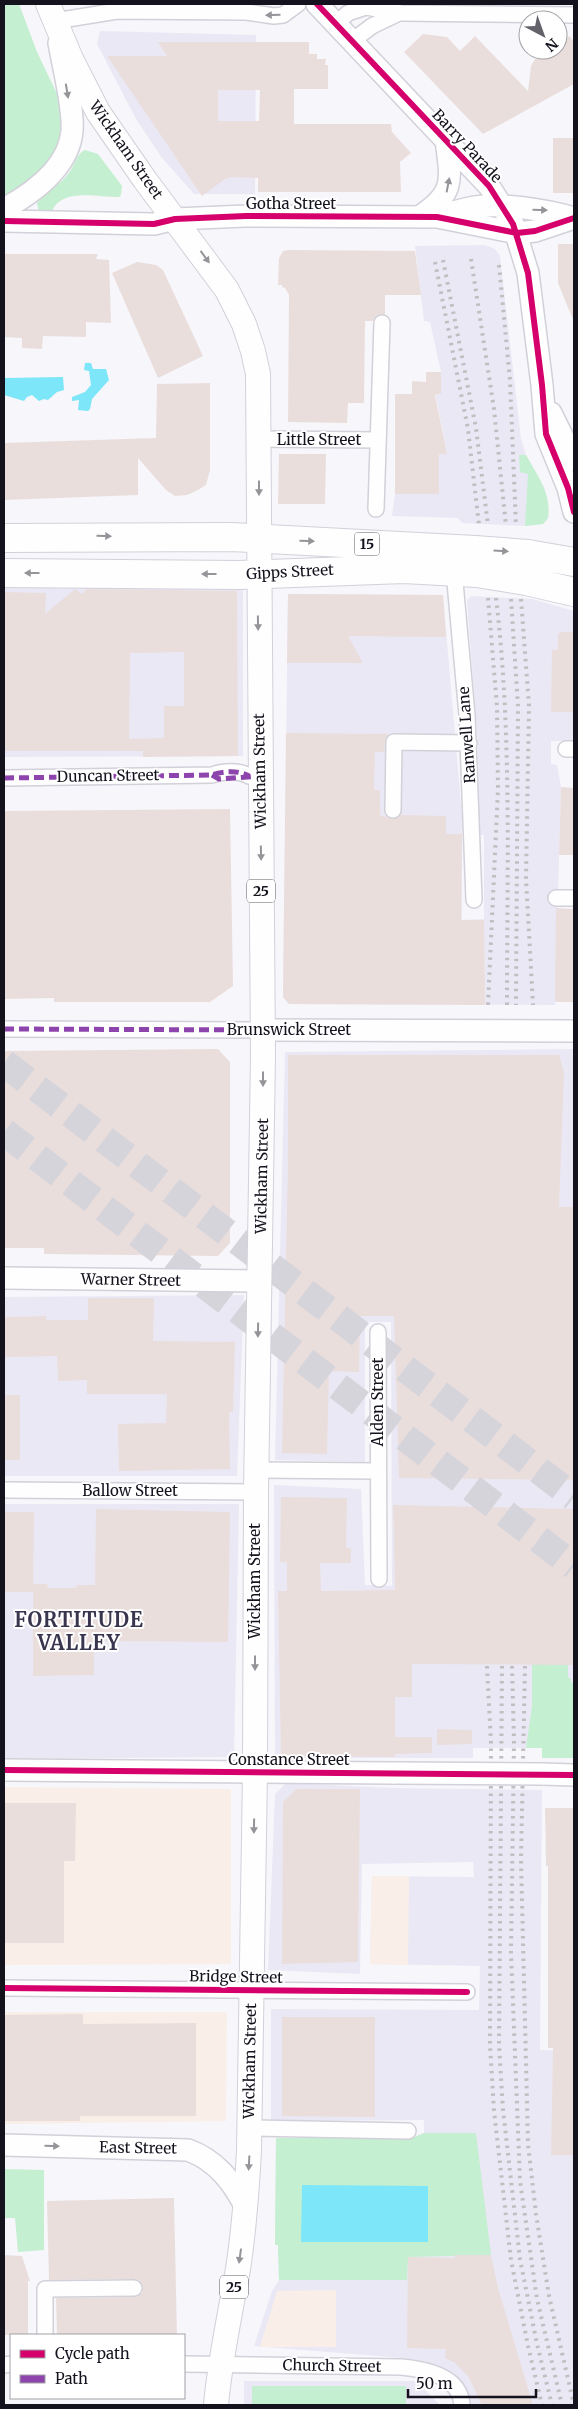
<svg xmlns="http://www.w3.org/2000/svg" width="578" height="2409" viewBox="0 0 578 2409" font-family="Merriweather,serif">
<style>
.built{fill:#eae8f4}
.industrial{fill:#f9efe8}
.green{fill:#c4efd0}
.water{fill:#7de6f8}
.building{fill:#eadedd;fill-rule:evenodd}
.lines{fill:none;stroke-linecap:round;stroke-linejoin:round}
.highway-tunnel{stroke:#d5d4da;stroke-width:28;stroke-dasharray:28 14;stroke-linecap:butt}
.street-casing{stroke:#d2d0d9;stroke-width:18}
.secondary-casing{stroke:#d2d0d9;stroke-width:24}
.primary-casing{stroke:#d2d0d9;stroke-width:26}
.highway-casing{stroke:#d2d0d9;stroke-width:30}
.street{stroke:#fefefe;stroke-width:15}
.secondary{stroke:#fefefe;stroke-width:21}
.primary{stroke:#fefefe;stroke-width:24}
.highway{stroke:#fefefe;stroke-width:28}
.rail{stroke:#bfbec0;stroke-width:4;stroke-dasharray:2.5 5;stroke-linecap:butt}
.secondary-bridge-casing{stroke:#d2d0d9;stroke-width:24;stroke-linecap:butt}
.highway-bridge-casing{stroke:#d2d0d9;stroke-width:30;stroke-linecap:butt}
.secondary-bridge{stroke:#fefefe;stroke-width:21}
.highway-bridge{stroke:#fefefe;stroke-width:28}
.quiet{stroke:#8e44ad;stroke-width:5;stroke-dasharray:10 5;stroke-linecap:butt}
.cycleway-casing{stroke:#fff;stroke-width:9}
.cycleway{stroke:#d6006c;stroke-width:6}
.oneway{fill:#959499}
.labels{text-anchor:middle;stroke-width:4;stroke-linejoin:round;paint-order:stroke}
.shield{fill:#fff;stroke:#5a5961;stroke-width:1}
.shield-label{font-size:14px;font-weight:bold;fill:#14121d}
.street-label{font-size:15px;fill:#14121d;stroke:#fff}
.district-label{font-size:20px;font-weight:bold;letter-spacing:1px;fill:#3a354f;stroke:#fff}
</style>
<rect width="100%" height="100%" fill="#f7f6fb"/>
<path class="built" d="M100,31l156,4 -1,159h-61l-32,-36 -26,-39 -39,-75z
M485,245l10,4 5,7 21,183 5,16 18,32 4,18v13l-5,6 -18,2 -63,-3 -4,-5 -66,-2 3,-22h43l1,-40 8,-1 -11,-55v-3l5,-1v-22l-11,-50 -6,-1 -9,-75z
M4,584l239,5v167l-239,1z
M288,594l155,1 19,221v104l22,-1v-84h-5l-1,-90 -11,-145 5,-4 60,3 42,12v130h-23v23l6,1 4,22 -6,218 -266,-1 -6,-7z
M574,1049v634h-3l-29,75v-10h-69v10h-198l-1,-273 87,4 4,96 27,1 -1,-264h-26v140l-90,-2 10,-408z
M244,1295l-7,181h-233v-179z
M4,1504h235l-5,253 -230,2z
M286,1783l108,5 148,2 -2,260 34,1v354h-108l-5,-16 -21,-21 -26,-9 -160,-13 18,-55 7,-11 -1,-35h-3l1,-107h136l12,-5v-13l-153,1v-112l208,1 1,-44 -110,-2 2,-88 102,1 -1,-15 -111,2 -2,110 -92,-4 7,-176z
M244,2381h172l24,24h-196z"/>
<path class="industrial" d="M4,1787l227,2v175l-227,1z
M372,1876h37l-1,89 -38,-1z
M4,2012h223l-1,109 -222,3z
M336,2290v57h-76l17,-56z"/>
<path class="green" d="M4,4h15l18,48 22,46 3,23 -1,11 -3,14 -13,24 -41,29z
M85,150l13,4 24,32 -1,9 -2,2c-23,0 -60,-10 -68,17l-12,-2 -2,-9c10,-11 23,-18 32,-30 5,-7 8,-20 16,-23z
M519,455h7c11,20 26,39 22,63l-5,6 -18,2 3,-52 -8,-2z
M532,1664h36v14h3v5h3v75h-32v-10h-16l6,-42z
M424,2133h52l15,122 -83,2 -1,23h-128l-1,-35h-3l1,-107h136z
M4,2169l40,1v80l-26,2 -3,-34h-11z
M252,2386h154v19h-154z"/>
<path class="water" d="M85,363h6l2,6h13l3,11 -17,19 -2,10 -2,2 -10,-1 1,-10 -7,1v-4l13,-5 6,-7 -2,-14 -5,-1z
M63,377l1,13 -7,2 -9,8 -4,-1 -5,2 -7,-6 -5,2 -3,4 -20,-6v-17z
M302,2185l126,1v56h-127z"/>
<path class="building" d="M423,34l24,3 13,14 15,-15 53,55 3,-25 4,-7 8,-9h15v-7l12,-7 4,7v41l-91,50 -79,-82z
M158,42h151v12h8v5h9l-1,6h3v24h-34v35h97l1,8 19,21 -11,9 1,30h-143v-14l-27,-1 -6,2 -23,17 -95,-140h60zM218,90h42l-1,31h-41z
M553,138h21v55h-21z
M558,244h16v78l-16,-39z
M289,250l126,1 6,44h-36v19l-7,1 -5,6h-8l-1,82h-16l-1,20 -59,-1 1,-127 -4,-7 -3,-1v-2h-4l1,-27 4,-7z
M4,254h94l-2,5 13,1 2,63 -25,-1v15l-43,-1 -1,13 -20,-1v-10l-18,-1z
M137,262l19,3 7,5 40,86 -45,22 -46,-105z
M426,372h15v22l-6,1 12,59h-8v40h-44v-100h17v-13l14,1z
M210,383v87l-4,15 -10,6 -9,4 -12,1 -9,-6 -28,-32v37l-134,5v-57l152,-5 1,-54z
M279,454h47l-1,50h-47z
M75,589l7,5 5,-5 150,2 1,165 -95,1v-6h-139v-159l42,1 -1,21zM184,652v54h-20v32l-35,1 1,-86z
M288,594l155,1 3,42 -98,-1 15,27h-76z
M561,632h13v80h-23l1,-62h6v-16z
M286,733l102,1 -3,7 -1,11h-9l-1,38h6v25l13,4 8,-4 45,1v18h16l-1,86h23l1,85 -196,-1 -6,-7z
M561,787l13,1v67h-15z
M230,809l3,177 -23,16h-156v-4l-50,1v-188z
M556,908l18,1v93h-19z
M218,1049l12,13v181l-12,13 -174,-2v-6h-40v-197z
M288,1055h271l5,17 -5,135h15v273l-175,-2 -5,-162h-34l-1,56 -30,-1 -2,83 -45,-1 6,-291z
M88,1298h66l-1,43 82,1 -2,70h-4l1,57 -111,2 -1,-47 48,-1 1,-29h-80v-14l-29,1 -1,-25 -52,1v-40l41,-1v4h42z
M4,1395h16v65h-16z
M281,1497l66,1 -1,50h5v15h-31l1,28 74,-1 -2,-85 181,4v156l-162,-1v33h-17v40h37v16l-37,1v3l-114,-1 -3,-165h9v-29h-7z
M96,1509l134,3 -2,130 -134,-1v34l-61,1v-84h-29v-80h30l-1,72h14l1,4h28l1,-3h18z
M437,1729l35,1v14l-35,1z
M296,1789h64l-2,173 -76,2 1,-162z
M4,1803h72l-1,58h-11v82h-60z
M545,1808h29v347h-23l2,-107h-5v-182h-2z
M83,2014v10l113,-1v93h-116v5h-76v-106z
M282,2017h93v100l-93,-1z
M174,2198l3,137h-120l-1,-37 78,-1 8,-4 1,-6 -4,-7 -5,-1 -85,1 -2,-79z
M4,2255l18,1 8,25h-2v54h-24z
M455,2255h36l7,33 35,117h-51l-14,-29 -13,-13 -10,-5 1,-9 -39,-1 1,-91 47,1z"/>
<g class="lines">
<path class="highway-tunnel" d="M4,1063l570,434
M4,1132l570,434"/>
<g class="street-casing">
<path id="street" d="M55,21l62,-10 129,1 28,4 9,-1 15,-11
M336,24l12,-11 18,-6 35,6 173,2
M352,41l20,-15 27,-13
M259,439l119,1
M376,509l6,-186
M454,571l13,144 7,185
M566,749h8
M4,778l208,-3c10,-4 27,-5 37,1
M393,810l1,-68 75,1
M556,898h18
M4,1029l259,1
M378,1332l1,247
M256,1470l122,1
M4,1490l252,2
M4,1988l463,4
M249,2128l159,3
M45,2335v-46l89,-1
M184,2364l217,3c23,2 59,8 61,38
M4,2365l7,-1"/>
</g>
<g class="secondary-casing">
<path id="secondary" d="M317,4l172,182 24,38 15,49 14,112 4,49 22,54 6,24
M4,209c29,-16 65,-42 68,-78 2,-22 -9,-65 -13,-88
M419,217c37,-24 32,-37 27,-77
M437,217c13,-4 25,-8 38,-10 28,-4 71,3 99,11
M4,221l150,3 21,-5 71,-3 191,1 80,16 18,-2 39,-13
M551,413l23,47
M263,1030l311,1
M4,1278l255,3
M4,1770l390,3
M542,1774l32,1
M4,2145l184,5c28,10 45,32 58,58"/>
</g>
<g class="primary-casing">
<path id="primary" d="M48,4l23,55 27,53 47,68 82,110 17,34 9,27 5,23 5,682 -7,436 -1,281 -6,377c-2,40 -5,79 -11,119 -8,46 -18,90 -22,136"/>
</g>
<g class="highway-casing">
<path id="highway" d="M4,538l227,-1 244,13
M528,554l46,8
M4,573l235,2 165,-6 73,4
M526,581l48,11"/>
</g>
<use href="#street" class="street"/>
<use href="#secondary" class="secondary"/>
<use href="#primary" class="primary"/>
<use href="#highway" class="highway"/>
<path class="rail" d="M471,259l23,150 12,117
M443,260l33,168 12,97
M435,262l33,167 11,96
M499,265l11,115 6,146
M488,598l9,109 1,82 -10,216
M496,598c16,135 11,272 11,407
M511,599l7,107 -2,299
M521,599l8,107 -3,173 7,126
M487,1666l4,77 -1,302 4,66 17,149 17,86 14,59
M502,1666l-3,379 4,65 17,149 17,85 15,61
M512,1666l2,76 -3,210 9,229 17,118 25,106
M525,1666l-4,194 7,284 8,70 13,82 25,109"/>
<g class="secondary-bridge-casing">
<path id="secondary-bridge" d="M394,1773l148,1"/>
</g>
<g class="highway-bridge-casing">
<path id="highway-bridge" d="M475,550l53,4
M477,573l49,8"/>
</g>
<use href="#secondary-bridge" class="secondary-bridge"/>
<use href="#highway-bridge" class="highway-bridge"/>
<path class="quiet" d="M212,775l7,4 41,-3
M4,778l208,-3c10,-4 27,-5 37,1
M4,1029l259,1"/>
<g class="cycleway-casing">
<path id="cycleway" d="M317,4l172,182 24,38 15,49 14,112 4,49 22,54 6,24
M4,221l150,3 21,-5 71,-3 191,1 80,16 18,-2 39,-13
M4,1770l570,5
M4,1988l463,4"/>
</g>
<use href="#cycleway" class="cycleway"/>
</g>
<defs><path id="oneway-solid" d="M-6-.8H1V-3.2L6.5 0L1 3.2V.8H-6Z" transform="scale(1.25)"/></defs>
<g class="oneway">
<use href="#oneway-solid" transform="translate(273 15) rotate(179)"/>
<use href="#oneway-solid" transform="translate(67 91) rotate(81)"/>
<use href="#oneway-solid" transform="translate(448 185) rotate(-79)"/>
<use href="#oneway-solid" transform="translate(540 210) rotate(2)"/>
<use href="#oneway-solid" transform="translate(205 257) rotate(54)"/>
<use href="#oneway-solid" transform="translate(259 488) rotate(90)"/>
<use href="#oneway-solid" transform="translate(104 536) rotate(1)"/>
<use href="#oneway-solid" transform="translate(307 541) rotate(2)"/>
<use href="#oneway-solid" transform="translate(501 551) rotate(4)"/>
<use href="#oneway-solid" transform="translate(32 573) rotate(-180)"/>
<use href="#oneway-solid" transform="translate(209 574) rotate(-180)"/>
<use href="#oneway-solid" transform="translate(258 623) rotate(89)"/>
<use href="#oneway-solid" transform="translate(261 853) rotate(89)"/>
<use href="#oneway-solid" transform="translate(263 1079) rotate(90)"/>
<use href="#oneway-solid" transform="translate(258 1330) rotate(91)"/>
<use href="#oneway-solid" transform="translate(255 1663) rotate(90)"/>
<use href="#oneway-solid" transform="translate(254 1826) rotate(91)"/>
<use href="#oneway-solid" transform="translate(52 2146) rotate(1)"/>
<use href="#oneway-solid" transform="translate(249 2163) rotate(93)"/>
<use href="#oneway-solid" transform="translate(240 2256) rotate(98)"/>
</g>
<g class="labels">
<g class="shield">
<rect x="354.5" y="532.5" width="25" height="23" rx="4"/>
<rect x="247" y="879.5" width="28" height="23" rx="4"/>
<rect x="220" y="2275.5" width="28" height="23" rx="4"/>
</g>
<g class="shield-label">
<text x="367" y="549">15</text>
<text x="261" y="896">25</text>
<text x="234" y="2292">25</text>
</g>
<g class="street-label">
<text transform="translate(467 146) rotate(47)" y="5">Barry Parade</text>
<text transform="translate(126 150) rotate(55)" y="5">Wickham Street</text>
<text x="291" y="209">Gotha Street</text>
<text x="319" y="445">Little Street</text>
<text transform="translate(290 572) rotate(-3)" y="5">Gipps Street</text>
<text transform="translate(467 735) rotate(-94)" y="5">Ranwell Lane</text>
<text transform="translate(260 771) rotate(-91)" y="5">Wickham Street</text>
<text transform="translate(108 776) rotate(-1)" y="5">Duncan Street</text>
<text x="289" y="1035">Brunswick Street</text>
<text transform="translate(262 1176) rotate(-89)" y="5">Wickham Street</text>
<text transform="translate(131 1280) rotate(1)" y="5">Warner Street</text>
<text transform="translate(378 1402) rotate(-90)" y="5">Alden Street</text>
<text x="130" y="1496">Ballow Street</text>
<text transform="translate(255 1581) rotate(-90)" y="5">Wickham Street</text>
<text x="289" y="1765">Constance Street</text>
<text transform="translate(236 1977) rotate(1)" y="5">Bridge Street</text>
<text transform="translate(250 2061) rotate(-89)" y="5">Wickham Street</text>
<text transform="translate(138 2148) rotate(1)" y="5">East Street</text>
<text transform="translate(332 2366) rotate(1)" y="5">Church Street</text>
</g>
<g class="district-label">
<text x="79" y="1627">FORTITUDE<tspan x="79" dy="23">VALLEY</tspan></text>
</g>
</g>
<rect width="578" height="2409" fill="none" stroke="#14121d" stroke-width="10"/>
<rect x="10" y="2334" width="175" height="65" fill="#ffffff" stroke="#a1a0a5"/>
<rect x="20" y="2350" width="25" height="8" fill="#d6006c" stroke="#a1a0a5"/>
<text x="55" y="2359" font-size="15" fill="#14121d">Cycle path</text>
<rect x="20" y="2375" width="25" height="8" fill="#8e44ad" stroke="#a1a0a5"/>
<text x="55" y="2384" font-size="15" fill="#14121d">Path</text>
<g transform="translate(543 35) rotate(139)"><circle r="24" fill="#ffffff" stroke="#a1a0a5"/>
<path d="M0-4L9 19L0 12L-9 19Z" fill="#63626b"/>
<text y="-8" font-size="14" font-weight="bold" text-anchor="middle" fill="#14121d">N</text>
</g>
<path d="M408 2389v8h128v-8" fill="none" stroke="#14121d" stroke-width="2.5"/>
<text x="416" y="2389" font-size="15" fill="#14121d" stroke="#ffffff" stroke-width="4" paint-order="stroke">50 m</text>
</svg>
